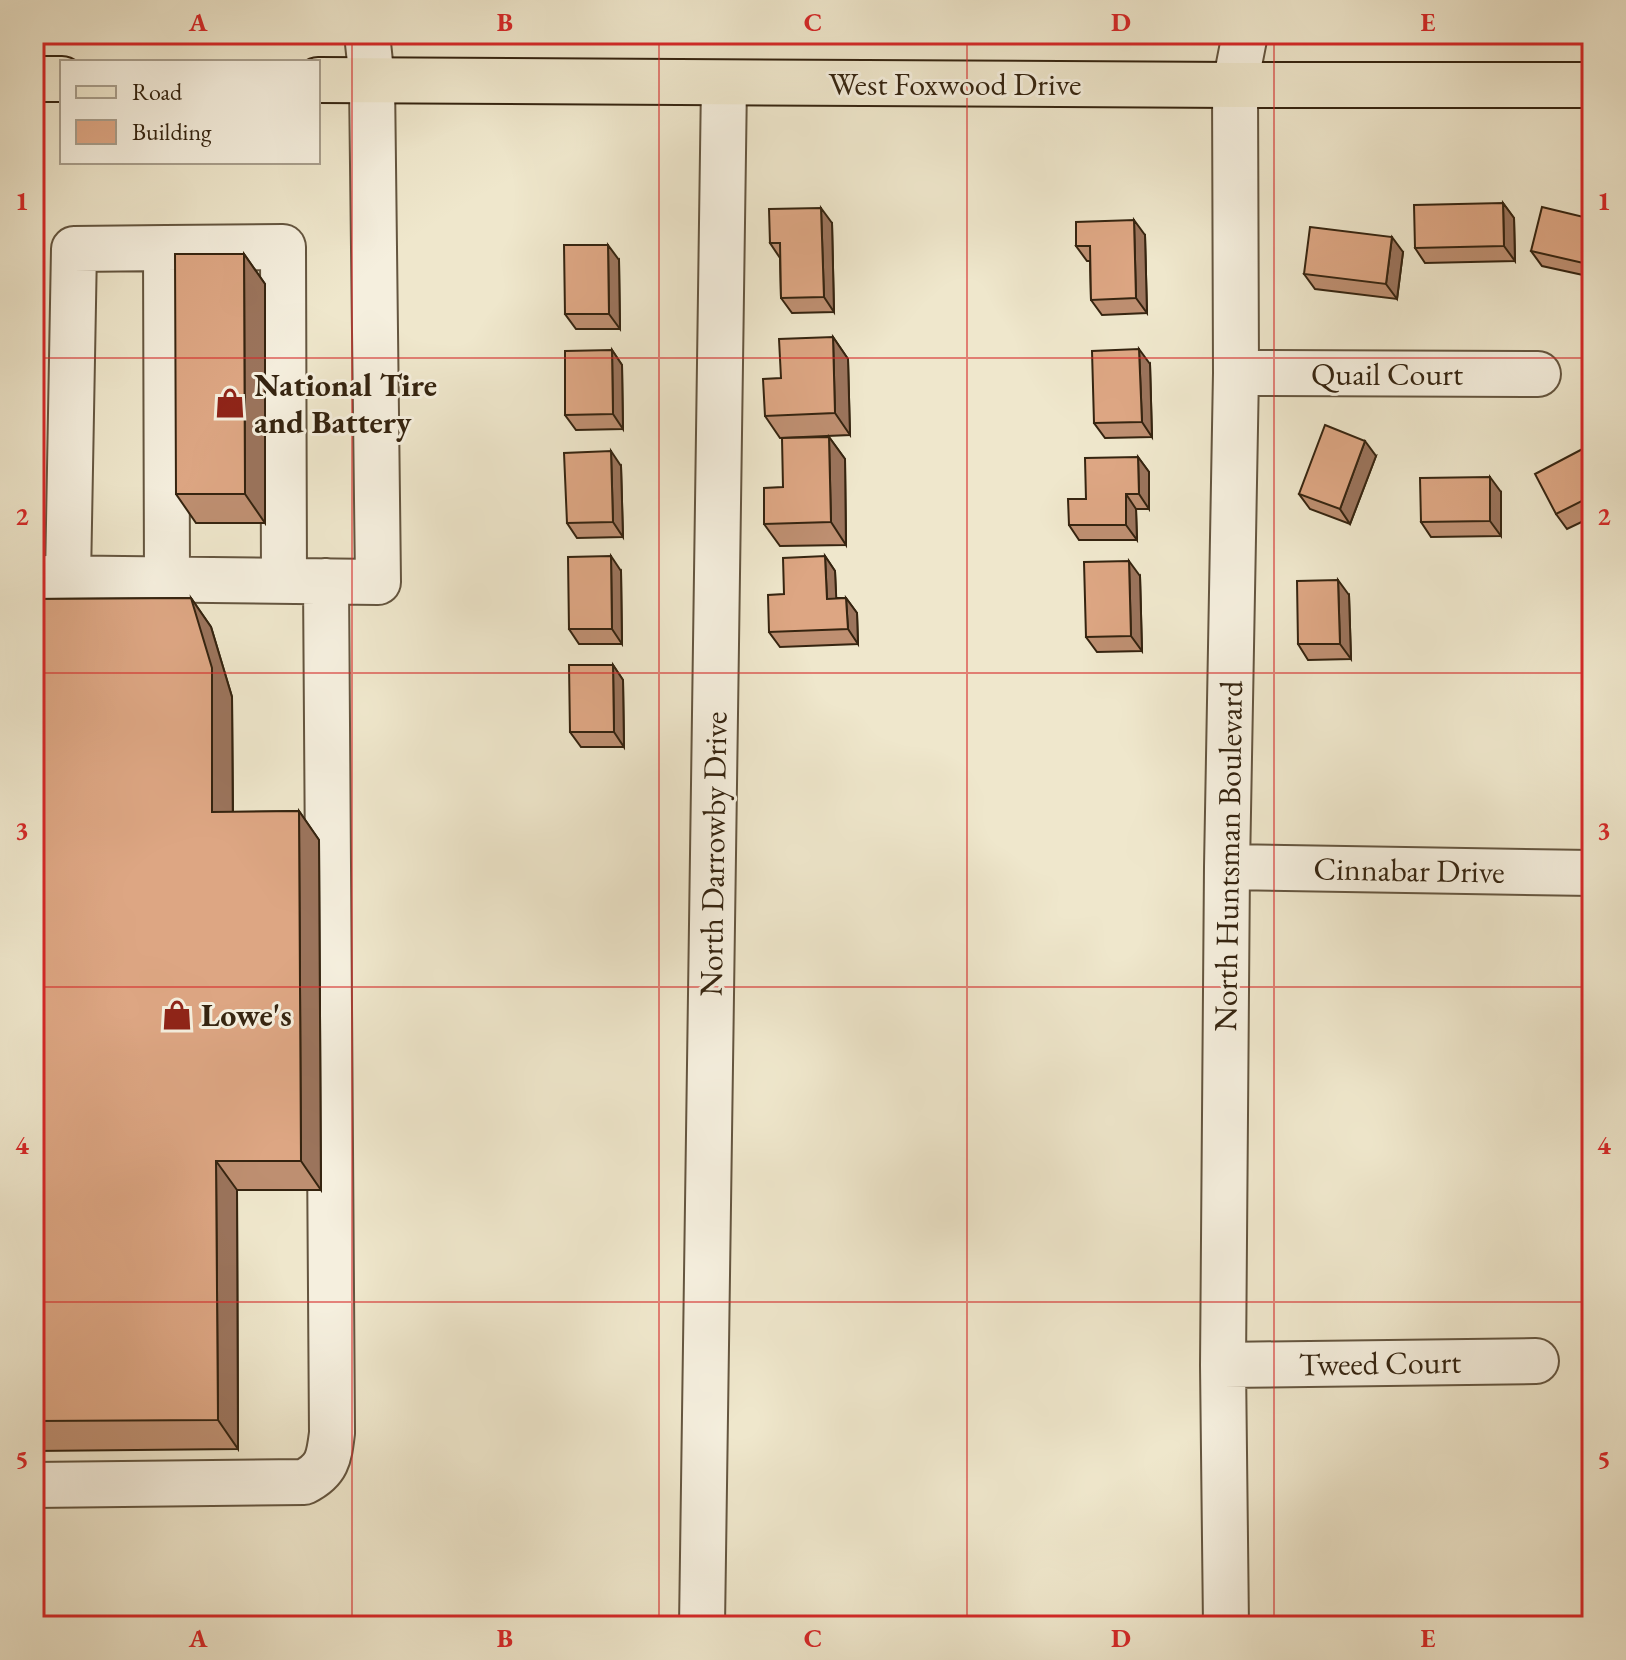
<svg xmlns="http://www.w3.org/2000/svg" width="1626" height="1660" viewBox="0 0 1626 1660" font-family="'EB Garamond',serif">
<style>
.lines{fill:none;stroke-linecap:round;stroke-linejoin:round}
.minor-casing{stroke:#64553f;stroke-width:48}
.major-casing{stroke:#352410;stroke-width:48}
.minor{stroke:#f5efde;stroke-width:44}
.major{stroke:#efe7cc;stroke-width:44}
.wall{fill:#be8f71;stroke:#352410;stroke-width:2}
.shaded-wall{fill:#9b745c;stroke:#352410;stroke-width:2}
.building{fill:#dda683;stroke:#352410;stroke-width:2}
.grid{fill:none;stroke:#d62828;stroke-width:2;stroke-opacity:0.55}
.labels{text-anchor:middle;stroke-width:6;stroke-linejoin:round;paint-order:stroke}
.street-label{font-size:32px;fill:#352410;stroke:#f5efde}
.poi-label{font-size:32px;font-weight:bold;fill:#352410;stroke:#f5efde;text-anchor:start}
.neatline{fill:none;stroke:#d62828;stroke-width:3}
.grid-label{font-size:26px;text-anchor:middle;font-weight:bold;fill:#d62828}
</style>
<rect width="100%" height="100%" fill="#efe7cc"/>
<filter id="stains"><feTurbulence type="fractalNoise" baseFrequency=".0025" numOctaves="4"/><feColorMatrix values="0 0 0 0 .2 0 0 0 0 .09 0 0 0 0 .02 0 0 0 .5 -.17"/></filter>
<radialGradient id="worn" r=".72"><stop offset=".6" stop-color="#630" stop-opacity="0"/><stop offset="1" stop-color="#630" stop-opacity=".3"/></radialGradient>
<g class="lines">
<g class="minor-casing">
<path id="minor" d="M1236,373l302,1
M34,578l344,4 -6,-501 -5,-47
M68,578l6,-329 92,-1
M167,579l-1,-331 117,-1 1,333
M1227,867l365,6
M1223,1365l313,-4
M34,1485l270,-3c24,-12 25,-25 28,-49l-6,-852
M702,1626l22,-1543
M1226,1626l-3,-261 4,-498 9,-494 -1,-288 10,-51"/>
</g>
<g class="major-casing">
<path id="major" d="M34,79h28
M318,80l917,5h357"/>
</g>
<use href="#minor" class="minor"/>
<use href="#major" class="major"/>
</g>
<path class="wall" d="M1503,203l11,15 1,43 -90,2 -10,-15z
M1592,219v58l-50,-11 -11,-15z
M832,223l2,89 -42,1 -11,-15 -1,-40 -10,-15z
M1145,235l2,78 -45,2 -11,-15 -1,-39h-3l-11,-15z
M1403,252l-6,47 -82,-10 -11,-15z
M244,254l21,30v239h-69l-20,-29z
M619,260l1,69h-44l-11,-15z
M833,337l15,22 2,76 -70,3 -15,-22 16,-38z
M612,350l10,15 1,64 -47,1 -11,-15z
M1150,364l2,73 -47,1 -11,-15z
M829,437l16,22 1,86 -66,1 -16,-22 19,-37z
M1592,444v73l-25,12 -11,-15z
M1376,456l-26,68 -40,-15 -11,-15z
M1138,457l11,15v37h-13l1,31h-58l-10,-15 17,-26z
M621,466l2,71 -46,1 -10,-15z
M1501,492v44l-70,1 -10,-15z
M825,556l10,15 1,27h10l11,15 1,31 -78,3 -11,-15 15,-38z
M621,571l1,73h-43l-10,-15z
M1140,576l2,75 -45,1 -11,-15z
M1349,595l2,64 -43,1 -10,-16z
M191,598l20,29 21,70 1,115 66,-1 20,29 2,350h-84l1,259 -204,2v-852z
M613,665l10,15 1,67h-43l-11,-15z"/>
<path class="shaded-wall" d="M1503,203l11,15 1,43 -11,-15z
M821,208l11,15 2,89 -10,-15z
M1134,220l11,15 2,78 -11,-15z
M1392,237l11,15 -6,47 -11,-15z
M608,245l11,15 1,69 -11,-15z
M244,254l21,30v239l-20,-29z
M833,337l15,22 2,76 -15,-22z
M1139,349l11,15 2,73 -10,-15z
M612,350l10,15 1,64 -10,-15z
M829,437l16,22 1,86 -15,-23z
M1365,441l11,15 -26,68 -10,-15z
M611,451l10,15 2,71 -10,-15z
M1138,457l11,15v37l-10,-15z
M1490,477l11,15v44l-11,-15z
M1126,494l10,15 1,31 -11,-15z
M611,556l10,15 1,73 -10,-15z
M825,556l10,15 2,43 -10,-15z
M1129,561l11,15 2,75 -11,-15z
M1338,580l11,15 2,64 -11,-15z
M191,598l20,29 21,70 1,144 -21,-29z
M846,598l11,15 1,31 -10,-15z
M613,665l10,15 1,67 -10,-15z
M299,811l20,29 2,350 -20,-29z
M216,1161l21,29 1,259 -20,-29z"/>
<path class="building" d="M1503,203l1,43 -89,2 -1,-43z
M1542,207l50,12v46l-61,-14z
M821,208l3,89 -43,1 -1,-55h-10l-1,-34z
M1134,220l2,78 -45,2 -1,-54h-14v-24z
M1310,227l82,10 -6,47 -82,-10z
M564,245h44l1,69h-44z
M175,254h69l1,240h-69z
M833,337l2,76 -70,3 -2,-37 18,-1 -2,-39z
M1139,349l3,73 -48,1 -2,-72z
M612,350l1,64 -48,1v-64z
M1325,425l40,16 -25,68 -41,-15z
M829,437l2,85 -67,2v-36l19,-1 -1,-49z
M1592,444v52l-36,18 -21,-40z
M611,451l2,71 -46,1 -3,-70z
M1138,457l1,37h-13v31h-57l-1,-26h18l-1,-41z
M1490,477v44l-69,1 -1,-44z
M611,556l1,73h-43l-1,-72z
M825,556l2,43 19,-1 2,31 -79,3 -1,-37 16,-1 -1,-36z
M1129,561l2,75 -45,1 -2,-75z
M1338,580l2,64h-42l-1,-63z
M191,598l21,70v144l87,-1 2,350h-85l2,259 -184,1v-822z
M569,665h44l1,67h-44z"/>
<path class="grid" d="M352,34v1592M659,34v1592M967,34v1592M1274,34v1592M34,358h1558M34,673h1558M34,987h1558M34,1302h1558"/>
<defs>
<g id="shop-bare" transform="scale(2.4)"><path d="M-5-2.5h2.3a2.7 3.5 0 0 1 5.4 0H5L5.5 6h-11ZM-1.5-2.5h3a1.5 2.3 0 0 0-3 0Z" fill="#8f2418" stroke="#f5efde" stroke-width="2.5" paint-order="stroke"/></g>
</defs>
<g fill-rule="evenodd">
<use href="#shop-bare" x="230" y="403"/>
<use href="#shop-bare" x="177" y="1015"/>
</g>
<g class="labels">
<g class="street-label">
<text x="955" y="95">West Foxwood Drive</text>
<text x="1387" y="385">Quail Court</text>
<text transform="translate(713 854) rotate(-89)" y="11">North Darrowby Drive</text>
<text transform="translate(1228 856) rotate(-89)" y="11">North Huntsman Boulevard</text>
<text transform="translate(1409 870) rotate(1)" y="11">Cinnabar Drive</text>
<text transform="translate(1380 1363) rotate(-1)" y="11">Tweed Court</text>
</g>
<g class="poi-label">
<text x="254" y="396">National Tire<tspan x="254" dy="37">and Battery</tspan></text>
<text x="201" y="1026">Lowe's</text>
</g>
</g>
<rect width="1626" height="1660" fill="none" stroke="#efe7cc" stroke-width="88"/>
<rect x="60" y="60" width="260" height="104" fill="#f5efde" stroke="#a89e8c" stroke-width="2"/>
<rect x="76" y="86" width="40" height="12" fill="#efe7cc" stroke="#a89e8c" stroke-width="2"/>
<text x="132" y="100" font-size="24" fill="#352410">Road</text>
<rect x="76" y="120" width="40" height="24" fill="#dda683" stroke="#a89e8c" stroke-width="2"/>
<text x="132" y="140" font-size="24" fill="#352410">Building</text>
<rect x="44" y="44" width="1538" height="1572" class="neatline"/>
<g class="grid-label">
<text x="198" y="31">A</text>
<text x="505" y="31">B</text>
<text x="813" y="31">C</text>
<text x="1121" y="31">D</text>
<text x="1428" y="31">E</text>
<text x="22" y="210">1</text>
<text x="1604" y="210">1</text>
<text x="22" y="525">2</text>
<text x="1604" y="525">2</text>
<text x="22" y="839">3</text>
<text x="1604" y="839">3</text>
<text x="22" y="1154">4</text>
<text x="1604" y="1154">4</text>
<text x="22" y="1468">5</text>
<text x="1604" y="1468">5</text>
<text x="198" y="1647">A</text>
<text x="505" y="1647">B</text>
<text x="813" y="1647">C</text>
<text x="1121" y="1647">D</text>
<text x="1428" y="1647">E</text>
</g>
<rect width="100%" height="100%" filter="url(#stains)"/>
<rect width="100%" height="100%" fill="url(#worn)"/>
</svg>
